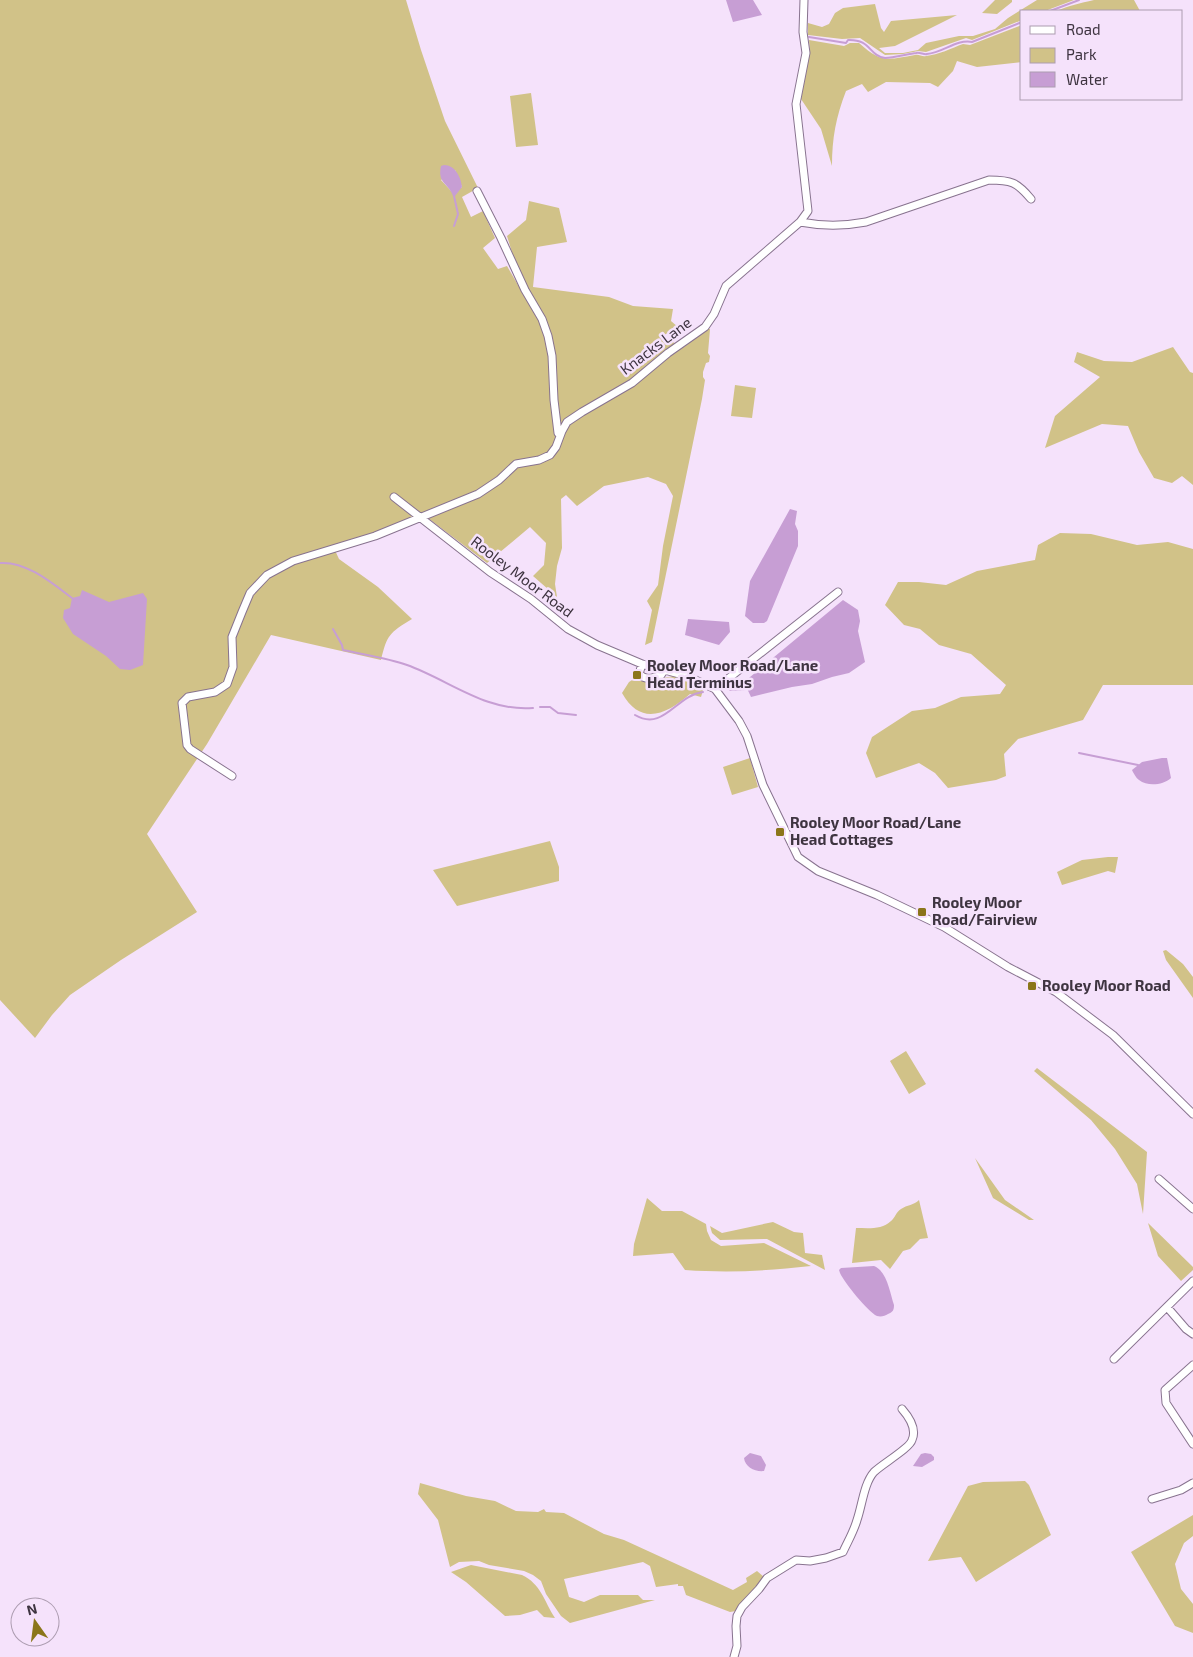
<svg xmlns="http://www.w3.org/2000/svg" width="1193" height="1657" viewBox="0 0 1193 1657" font-family="'Exo 2',sans-serif">
<style>
.green{fill:#d1c288;fill-rule:evenodd}
.water{fill:#c79ed4}
.lines{fill:none;stroke-linecap:round;stroke-linejoin:round}
.stream{stroke:#c79ed4;stroke-width:2}
.minor-casing{stroke:#88738f;stroke-width:9}
.minor{stroke:#fff;stroke-width:7}
.poi-dot{fill:#8b761a;stroke:#f5e2fb;stroke-width:2}
.labels{text-anchor:middle;stroke-width:5;stroke-linejoin:round;paint-order:stroke}
.street-label{font-size:15px;fill:#3e3440;stroke:#f5e2fb}
.poi-label{font-size:15px;font-weight:bold;fill:#3e3440;stroke:#f5e2fb;text-anchor:start}
</style>
<rect width="100%" height="100%" fill="#f5e2fb"/>
<path class="green" d="M0,0h406l15,50 24,71 33,67 -16,9 9,20 12,-6 12,27 -12,10 15,21 9,-3 11,19 7,1 -7,-14 -11,-36 19,-16 3,-19 30,7 8,34 -30,5 -4,40 76,10 24,9 40,3 -2,12 7,6 -17,10 23,10 23,-18h3l-2,24 2,3 -1,6 -3,1 -3,9v5l2,3 -3,19 -50,243 -7,3 7,-35 -5,-9 11,-16 5,-39 10,-50 -7,-12 -18,-7 -44,9 -27,20 -11,-11 -5,4 1,49 -5,18 -2,18 2,13 -24,-21 11,-11 2,-22 -16,-16 -43,36 -67,-51 -24,13 -63,21 6,13 39,28 34,32c-23,14 -25,16 -31,41l-110,-25 -64,109 -60,90 50,78 -76,48 -51,35 -18,20 -17,23 -35,-38zM455,170l7,17 -9,6 -12,-13z
M995,0h17v2l-15,12 -15,-1z
M1037,0h37l-29,11h-23v9l-50,20 -6,-2 -40,14 -8,-1 -15,3 -18,1 -25,-17 -18,1 -34,-4v-12l14,4 7,-3 6,-11 8,-5 32,-4 6,24 3,4 7,-11 66,-6 -62,31 -16,2 6,5h18l15,-3 8,-7 33,-7h14l22,-7 13,-11z
M1094,0h40l6,11h-84c13,-5 24,-8 38,-11z
M1022,25v37l-45,5 -20,-6 -4,10 -15,16 -8,-4 -44,-1 -18,10 -6,-8 -16,7c-10,26 -14,47 -14,75l-11,-37 -20,-30 9,-47 -1,-12 35,6 6,-3h9c22,20 28,17 56,12 4,-1 7,2 11,1 12,-1 26,-8 37,-12l7,1z
M531,93l7,52 -22,2 -6,-51z
M1173,347l17,25 3,1v112l-11,-9 -10,7 -18,-5 -15,-26 -11,-26 -26,-2 -57,24 10,-32 45,-39 -26,-15 3,-10 27,9 28,1z
M735,385l21,3 -4,30 -21,-2z
M1060,533l31,1 46,11 31,-3 25,7v136h-90l-20,35 -65,19 -14,15 2,22 -10,4 -48,8 -13,-15 -16,-10 -43,15 -10,-25 6,-16 40,-26 23,-3 26,-11 39,-3 6,-9 -35,-31 -32,-9 -19,-16 -16,-4 -19,-20 13,-23h21l27,3 31,-14 58,-11 3,-15z
M673,676l31,11 -3,10 -11,-3c-23,20 -49,33 -68,-1l7,-11 8,-5 9,5z
M750,758l8,29 -26,8 -9,-28z
M550,841l9,26v14l-102,25 -24,-36z
M1108,857h10l-3,16 -7,-2 -46,14 -5,-13 25,-12z
M1166,950l17,14 10,13v21l-27,-38 -3,-9z
M906,1051l20,33 -17,10 -19,-33z
M1037,1068l110,84 -4,62 -6,-30 -22,-35 -24,-29 -57,-49z
M975,1158l30,42 29,20h-5l-36,-22z
M647,1198l15,13h20l24,13 1,7 4,9 10,6 43,-3 47,23c-44,5 -82,7 -126,4l-12,-17 -40,3 1,-12z
M919,1200l9,38 -8,1 -10,10 -7,2 -13,18 -9,-9 -29,3 4,-35c12,0 26,2 35,-7 4,-3 5,-9 10,-12 6,-4 13,-4 18,-9z
M773,1222l21,10 9,1 2,20 17,2 3,15 -58,-31 -47,1 -8,-7 -2,-7 12,7z
M1148,1223l45,44v3l-12,11 -23,-25z
M1025,1481l4,4 22,50 -75,47 -15,-25 -33,4 40,-75 15,-4z
M420,1483l46,13 29,5 21,10 22,1 6,-3 2,3 18,1 40,21 20,6 109,50 14,-8 -1,-4 11,-7 7,6c-8,13 -20,21 -28,34l-6,1 -44,-17 -3,-9h-5v-2l-22,3 -6,-21 -7,-4 -79,17 5,18 15,5 16,-7h38l5,5h12l-85,23 -9,-7 -15,-22 -5,-13 -8,-6 -9,-4 -35,-6 -10,-4 -20,1 -9,5 -12,-47 -20,-26z
M1193,1515v21l-9,7 -9,21 6,25 12,15v29l-18,-7 -44,-74z
M471,1565l51,10c19,9 22,26 33,43l-11,-1 -7,-7 -17,5 -15,1 -39,-34 -15,-10z"/>
<path class="water" d="M726,0h27l9,15 -29,7z
M444,165c11,0 17,12 18,22l-7,9h-2c-4,-13 -16,-12 -12,-30z
M790,509l7,2 -2,13 3,7v15l-31,75 -3,2h-11l-8,-7 5,-35z
M82,590l27,12 34,-9 4,6 -4,66 -13,5 -10,-1 -14,-13 -33,-22 -10,-16 1,-8 6,-2 2,-10 8,-2z
M843,600l15,10 2,11 -2,10 7,31 -16,11 -17,4 -20,7 -20,3 -41,10 -7,-15z
M688,619l41,3 1,10 -11,13 -34,-10z
M1162,758h5l4,20c-8,7 -23,9 -32,2 -3,-2 -6,-8 -7,-10l10,-8z
M874,1266c13,5 16,27 20,39 0,5 -1,7 -6,9 -3,2 -7,3 -11,2 -9,-4 -33,-34 -37,-43l-1,-3 2,-2z
M750,1453l11,3 5,9 -2,6c-9,1 -19,-4 -20,-13z
M925,1453l6,1 3,3v3l-12,7 -9,-1 8,-12z"/>
<g class="lines">
<path class="stream" d="M1050,11l29,-11
M809,37l37,6 2,-3c23,-1 21,16 37,18 8,0 23,-4 31,-5 4,-1 8,2 11,1 16,-1 29,-15 45,-12l50,-20
M454,196l4,18 -4,12
M0,563c26,-2 52,20 72,35
M333,629l9,16 1,5c22,5 44,8 64,15 42,15 79,47 126,43
M730,690l16,-1
M540,707h10l8,6 18,2
M635,715c29,17 41,-20 68,-23
M1079,753l59,12"/>
<g class="minor-casing">
<path id="minor" d="M477,191l24,47 24,52 17,29 6,17 4,20 2,44 4,33 2,2
M800,222c21,4 45,4 66,0l123,-42c22,0 28,2 42,19
M394,497l96,75 41,27 37,30 29,16 45,19
M665,669l-4,6c-8,3 -15,6 -22,-1l3,-10 45,12 28,13 24,32 8,15 16,49 35,72 20,14 59,24 67,32 64,40 48,25 57,43 80,79
M715,689l123,-97
M232,776l-42,-27 -3,-4 -5,-42 6,-6 27,-5 12,-8 6,-17 -1,-30 10,-25 8,-19 17,-18 26,-14 82,-25 103,-42 21,-14 17,-16 23,-4 11,-5 6,-8 6,-16 5,-9 15,-10 50,-29 36,-30 37,-26 9,-13 12,-28 74,-64 8,-11 -12,-107 10,-51 -3,-21 1,-32
M1159,1179l34,30
M1167,1307l19,22 7,5
M1114,1359l79,-78
M1193,1365l-28,25 1,13 27,41
M1152,1499l29,-9 12,-7
M734,1657l3,-11 -1,-20 1,-10 5,-9 17,-18 8,-11 29,-18 14,1 16,-3 17,-6c5,-11 11,-21 14,-32 5,-14 7,-37 17,-48 8,-8 36,-24 38,-32 5,-11 -3,-23 -10,-31"/>
</g>
<use href="#minor" class="minor"/>
</g>
<g class="poi-dot">
<rect x="632" y="670" width="10" height="10" rx="2.5"/>
<rect x="775" y="827" width="10" height="10" rx="2.5"/>
<rect x="917" y="907" width="10" height="10" rx="2.5"/>
<rect x="1027" y="981" width="10" height="10" rx="2.5"/>
</g>
<g class="labels">
<g class="street-label">
<text transform="translate(656 346) rotate(-37)" y="5">Knacks Lane</text>
<text transform="translate(522 577) rotate(37)" y="5">Rooley Moor Road</text>
</g>
<g class="poi-label">
<text x="647" y="671">Rooley Moor Road/Lane<tspan x="647" dy="17">Head Terminus</tspan></text>
<text x="790" y="828">Rooley Moor Road/Lane<tspan x="790" dy="17">Head Cottages</tspan></text>
<text x="932" y="908">Rooley Moor<tspan x="932" dy="17">Road/Fairview</tspan></text>
<text x="1042" y="991">Rooley Moor Road</text>
</g>
</g>
<rect x="1020" y="10" width="162" height="90" fill="#f5e2fb" stroke="#ac9cb0"/>
<rect x="1030" y="26" width="25" height="8" fill="#ffffff" stroke="#ac9cb0"/>
<text x="1066" y="35" font-size="15" fill="#3e3440">Road</text>
<rect x="1030" y="48" width="25" height="15" fill="#d1c288" stroke="#ac9cb0"/>
<text x="1066" y="60" font-size="15" fill="#3e3440">Park</text>
<rect x="1030" y="72" width="25" height="15" fill="#c79ed4" stroke="#ac9cb0"/>
<text x="1066" y="85" font-size="15" fill="#3e3440">Water</text>
<g transform="translate(35 1622) rotate(346)"><circle r="24" fill="#f5e2fb" stroke="#ac9cb0"/>
<path d="M0-4L9 19L0 12L-9 19Z" fill="#8b761a"/>
<text y="-8" font-size="14" font-weight="bold" text-anchor="middle" fill="#3e3440">N</text>
</g>
</svg>
